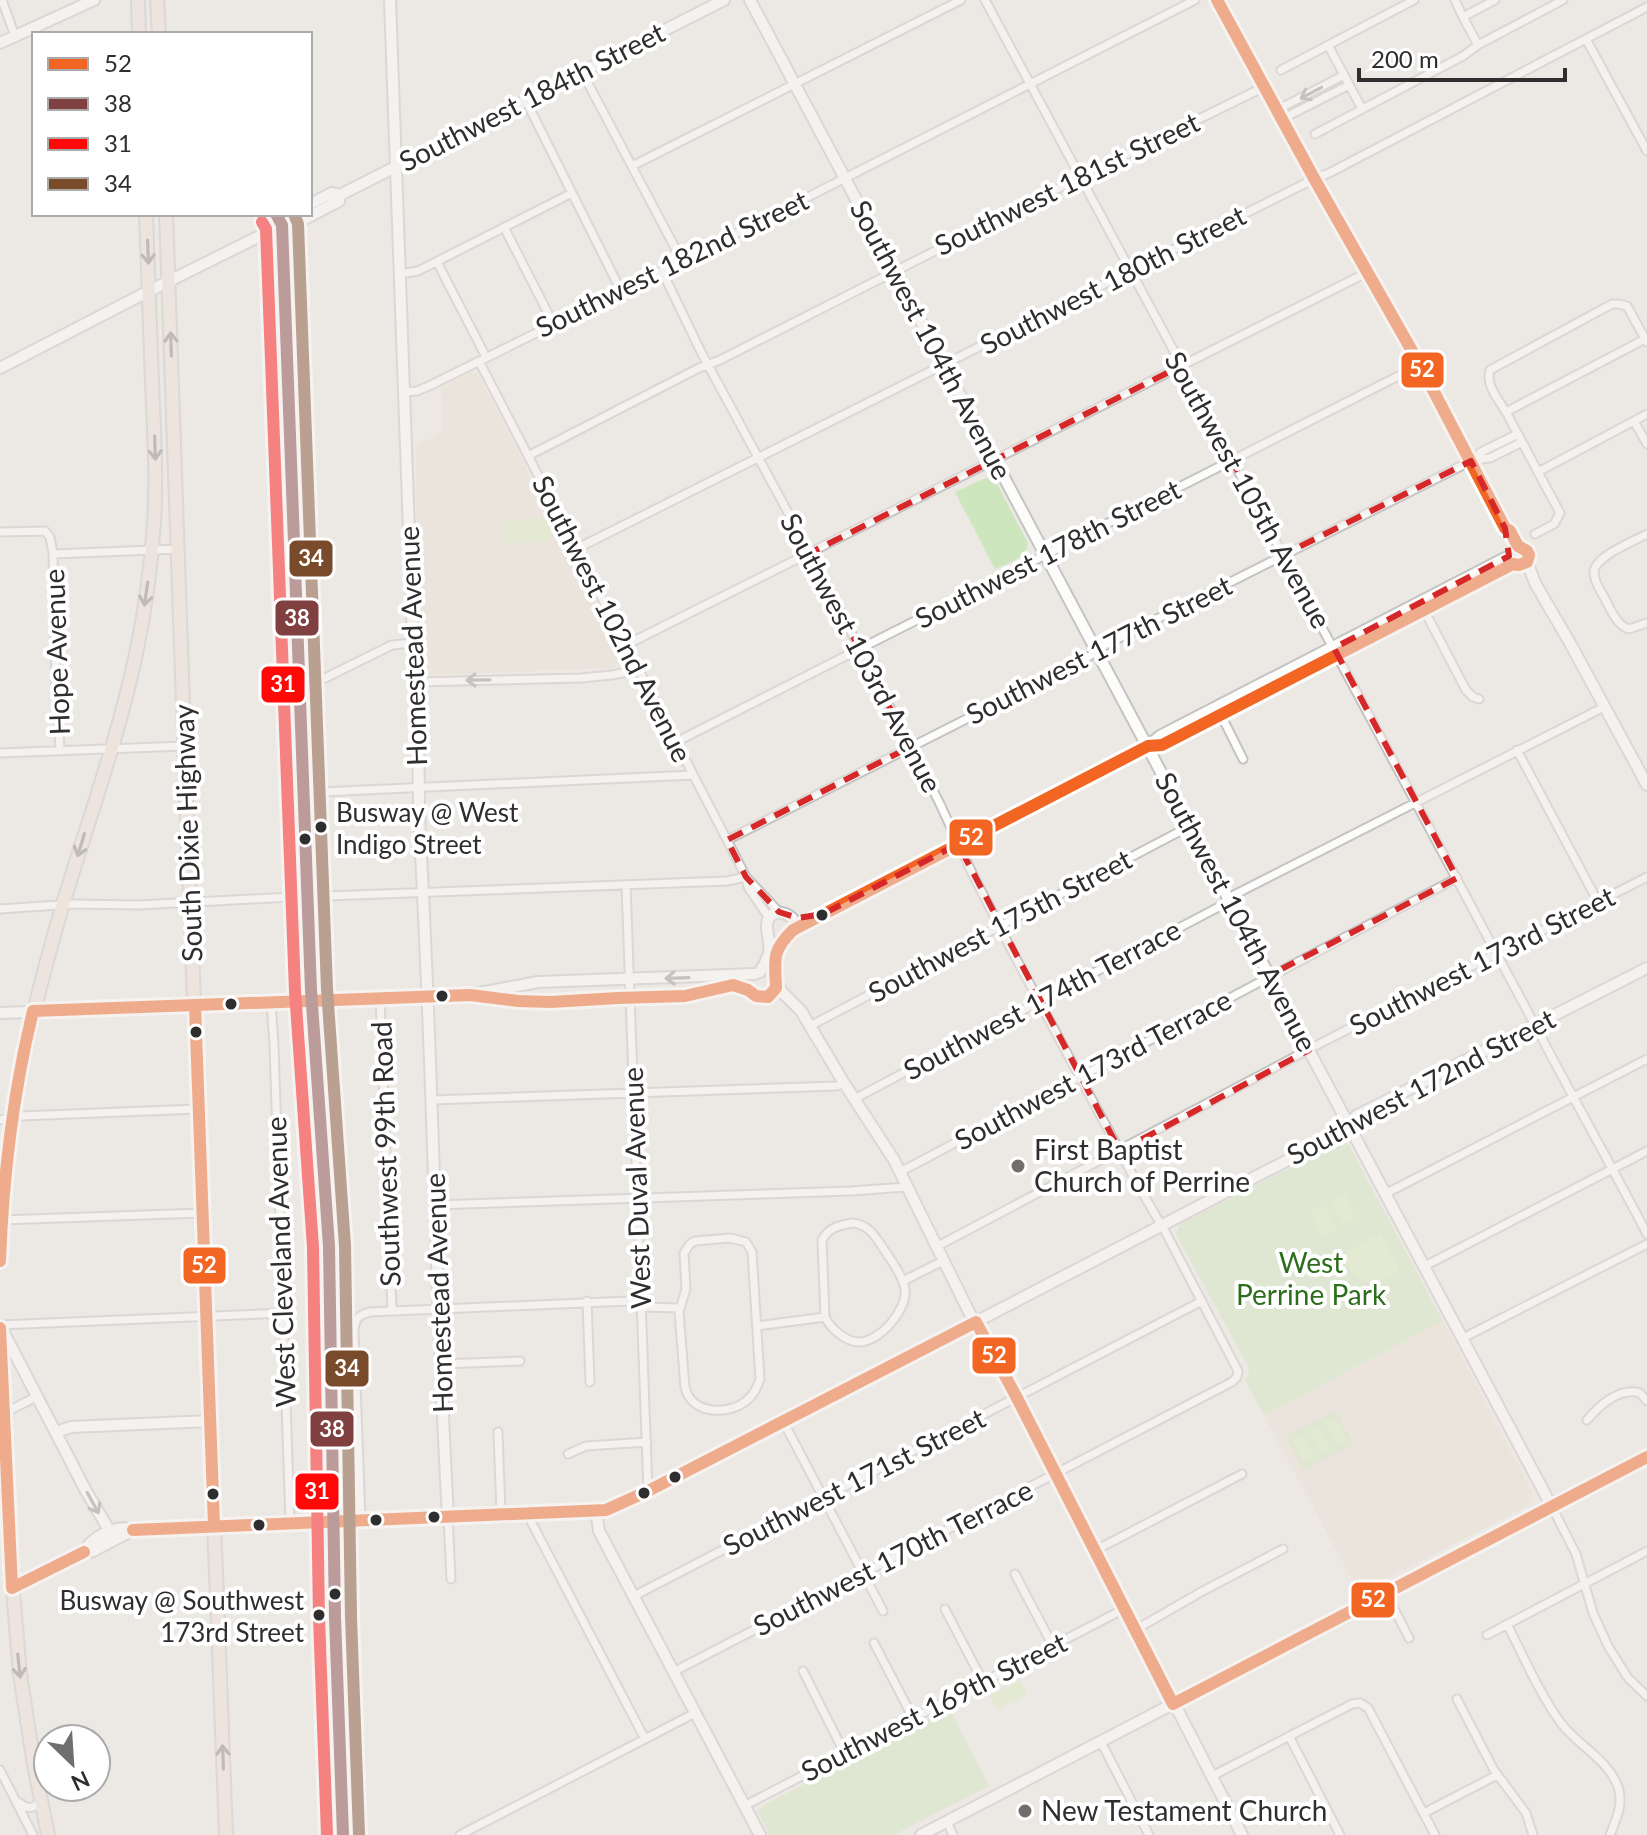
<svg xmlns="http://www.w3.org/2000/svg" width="1647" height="1835" viewBox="0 0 1647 1835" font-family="Lato,sans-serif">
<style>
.education{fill:#e6e0d3}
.green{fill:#cee6be}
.pitch{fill:#d9eabb}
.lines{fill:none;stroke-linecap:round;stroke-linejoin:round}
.street-casing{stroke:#c5c4c5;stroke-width:11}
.secondary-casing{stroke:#c5c4c5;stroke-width:14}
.highway-casing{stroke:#c6c5c4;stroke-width:16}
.street{stroke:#fcfcfb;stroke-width:7}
.secondary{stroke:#fcfcfb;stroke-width:10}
.highway{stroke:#eadfd6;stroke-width:12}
.bus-1-casing{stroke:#fff;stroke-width:18}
.bus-2-casing{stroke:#fff;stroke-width:18}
.bus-3-casing{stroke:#fff;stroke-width:18}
.bus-4-casing{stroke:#fff;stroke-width:18}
.bus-1{stroke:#f26522;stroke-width:12}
.bus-2{stroke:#804040;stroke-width:12}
.bus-3{stroke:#ff0808;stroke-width:12}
.bus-4{stroke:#7a4b2a;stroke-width:12}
.oneway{stroke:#959594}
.oneway2{stroke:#8c8682}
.marked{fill:none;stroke:#d62828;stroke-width:6;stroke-dasharray:16 10;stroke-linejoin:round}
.bus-dot{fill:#2e2e2e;stroke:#fff;stroke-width:3}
.poi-dot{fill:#706f6e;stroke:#fff;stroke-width:3}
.labels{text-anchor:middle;stroke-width:8;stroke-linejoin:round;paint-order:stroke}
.bus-label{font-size:26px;fill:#2e2e2e;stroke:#fff;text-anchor:start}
.street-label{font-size:28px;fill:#2e2e2e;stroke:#fff}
.poi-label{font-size:28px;fill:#2e2e2e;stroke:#fff;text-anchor:start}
.park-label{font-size:28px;fill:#2c6e1b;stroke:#fff}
.line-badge{stroke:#fff;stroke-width:3}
.badge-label{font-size:22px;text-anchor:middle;font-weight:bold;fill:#fff}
</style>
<rect width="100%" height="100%" fill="#ece8e4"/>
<path class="education" d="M469,373h6l6,7 144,279 -12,9 -189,7 -3,-20 -4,-11 -2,-67 2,-15 -1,-116 26,-14 -1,-44z
M1443,1321l89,171v9l-4,4 -169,88 -95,-178z"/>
<path class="green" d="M988,477l8,5 32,61c-1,16 -20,20 -33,26l-40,-77z
M1343,1141l5,3 95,177 -179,94 -19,-35 4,-8 -1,-6 -72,-132 4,-10z
M1336,1411l17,33 -49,26 -18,-34z
M949,1708l40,78 -95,49h-124l-12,-22v-3l8,-6z"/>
<path class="pitch" d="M536,518h13l1,23 -13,1z
M519,519l1,24h-14v-23z
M521,519h13l1,23 -14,1z
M1345,1194l11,24 -14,7 -11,-24z
M1324,1205l13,24 -15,7 -12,-24z
M1380,1233l19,36c-10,13 -28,18 -42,8 -8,-6 -10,-15 -13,-23z
M1336,1418l11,22 -10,5 -11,-22z
M1319,1426l11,22 -10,6 -11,-22z
M1302,1435l12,22 -11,6 -11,-22z
M1020,1681l7,14 -30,15 -7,-15z"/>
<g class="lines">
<g class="street-casing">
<path id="street" d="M2,0l13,36
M985,0c184,343 370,685 552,1029 36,69 74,136 110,205
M1455,0l8,17 32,-17
M1463,17l15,28
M1586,39l61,112
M1328,45l34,64
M1281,70l133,-70
M582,72l100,189
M526,101l95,190
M1277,110l67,-35
M1282,119l67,-34
M1315,134l148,-78 15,-11 85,-45
M632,166l329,-166
M504,227l49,96
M437,262l49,95
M662,271l40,83 108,199 129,249 33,71 41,80 126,234 27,46 72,138 -1,6 -5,5 -559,290
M400,274l18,-3 154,-78
M479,361l248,479 19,37 2,10 21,31
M404,392l13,-1 14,-6 251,-124 513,-261
M1506,412c-7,-12 -21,-27 -16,-42l122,-66h7l8,2 20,36
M1647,414l-13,7 13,23
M1634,421l-96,51 -32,-60 139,-73
M528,456l171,-88 21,-8 353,-179 191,-94
M1473,460l17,-2 32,-16
M0,532l45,-1 5,6 3,17 3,130 4,66
M1535,534l19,-10 6,-11 -22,-41
M1647,534c-13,7 -54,23 -53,39 0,10 8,19 12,28 6,11 11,24 23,28l18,-6
M576,549l728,-365 27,-12 316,-165
M53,554l125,-5
M1423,608l43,82 7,7 6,2
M626,645l742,-373
M319,681l73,-36 21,-2
M417,682l164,-4 31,-3 27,-5
M1219,711l24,48
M676,742l744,-377
M1517,750l81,152
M0,753l184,-7
M321,792l372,-17
M727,840l360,-182 20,-14 364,-183 10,-9 37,-18
M748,879l31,33
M626,885l22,606
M327,896l347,-13 53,-2 19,-4
M1228,898l376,-191
M0,909l73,-5 66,1 152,-8
M380,997l12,313
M271,1003l3,42 16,477
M810,1026l380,-200
M854,1099l376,-198
M432,1100l405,-14 7,-3
M0,1120l21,-4 177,-7
M900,1172l557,-294
M1385,1194l262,-135
M435,1205l416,-14 55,-4
M1,1220l201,-7
M853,1223c17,2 23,15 32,28 7,11 18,25 20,38 3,20 -25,53 -46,53 -13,0 -28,-13 -34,-25l-3,-77c7,-13 18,-15 31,-17z
M730,1238l16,4 6,10 8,127c-3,8 -6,16 -14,22 -19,15 -55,13 -61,-14l-6,-75 7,-23 -2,-36 6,-9 5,-3z
M936,1247l383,-203 328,-167
M1423,1267l224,-116
M903,1281l40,-20
M587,1301l3,81
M0,1325l283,-12
M757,1326l68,-9
M1461,1339l186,-95
M441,1364l79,-3
M2,1414l36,-18
M1587,1420c13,-15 32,-33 53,-27l7,8
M783,1421l100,190
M498,1432l3,81
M568,1454l18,-8 61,-4
M1552,1507l24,47 17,59 15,33 20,32 19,18
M526,1512l119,227
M448,1516l3,63
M361,1520l-7,-189c1,-12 4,-16 16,-19l259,-11 13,6 38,1
M1094,1551l148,-77
M1015,1574l38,72
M1386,1593l23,45
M634,1596l568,-295
M945,1609l38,73
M1507,1624c17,33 32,69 54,99 16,22 48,37 57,64 6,16 -2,33 -8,48
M1135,1630l66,-38 82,-43
M1487,1635l160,-84
M874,1643l39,75
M803,1671l42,83
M1457,1699l37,71 32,43 7,22
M1289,1736l51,99
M1101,1742l48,93
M0,1770l33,65
M1212,1776l140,-72 8,-1 8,5 67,127
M20,1803c7,7 15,6 21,-3
M744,1806l380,-197
M1424,1813l73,-38
M947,1822l6,13
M460,1835l235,-122"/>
</g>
<g class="secondary-casing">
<path id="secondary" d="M390,0l23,643c8,64 4,130 7,194 13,226 15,453 28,679
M750,0l802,1507
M1217,0l98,180 105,185 85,163 5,3 8,15c18,4 12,24 -5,18
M0,43l94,-43
M310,204l22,-11 8,2
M291,214l-9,11 8,1 5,-2 44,-23 1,-6 384,-195
M0,368l149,-77 133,-66
M1527,562l8,21 35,60 77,142
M1148,746l14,-1 351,-181
M760,972c4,-6 7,-12 9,-19 2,-10 -2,-18 -2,-27 0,-16 16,-16 25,-8
M777,984l6,9 18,18 43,72 50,77 75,152 48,86 225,437
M479,993l59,-11 217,-8
M0,1013l470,-18c18,2 37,6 55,7 35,2 71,-4 106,-5 21,-1 42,1 62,-2 25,-2 42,-21 63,1l12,1 8,-9c0,-16 -6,-35 7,-49 3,-3 7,-5 10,-9l355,-184 12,-10 349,-180
M1,1327l85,164 26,44
M56,1432l15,-5 139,-6
M596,1510l3,21 161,304
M133,1530l-40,21 -9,1c8,-16 33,-28 49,-22l157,-8 306,-12 17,-2 353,-181 372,-193 18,-18 291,-148
M12,1588l72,-36
M921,1835l726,-378"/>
</g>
<g class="highway-casing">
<path id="highway" d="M138,0l1,34
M157,0l2,34
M166,214l21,606 39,1015
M0,1261c3,-124 28,-239 63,-357 25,-83 55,-165 73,-250 9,-43 15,-87 18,-131 3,-47 0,-93 -2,-140 -2,-56 -4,-113 -6,-169
M0,1328l11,239 9,107 14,91 14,70"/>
</g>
<use href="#street" class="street"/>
<use href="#secondary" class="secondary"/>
<use href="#highway" class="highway"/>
<g class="bus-1-casing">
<path id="bus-1" d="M195,1005l19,521
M0,1261c3,-85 13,-168 33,-250l437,-16 48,6 33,1 67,-4 67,-2 48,-11 15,5 8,6 12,1 8,-9c-1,-29 -5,-36 17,-58l355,-184 14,-1 351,-181 6,1 8,-3 2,-7 -2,-4 -9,-5 -8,-15 -5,-3 -85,-163 -105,-185 -98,-180
M0,1328l12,260 72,-36
M133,1530l473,-20 42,-19 328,-169 41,76 156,306 474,-247"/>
</g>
<g class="bus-2-casing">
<path id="bus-2" d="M276,214l6,11 29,765 18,256 6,371 8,218"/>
</g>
<g class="bus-3-casing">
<path id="bus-3" d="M262,222l4,7 29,762 18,256 6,370 8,218"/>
</g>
<g class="bus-4-casing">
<path id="bus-4" d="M294,214l4,10 29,765 18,257 6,371 8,217"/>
</g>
<use href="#bus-1" class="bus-1"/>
<use href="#bus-2" class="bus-2"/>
<use href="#bus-3" class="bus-3"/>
<use href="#bus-4" class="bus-4"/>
</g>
<defs><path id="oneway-shaft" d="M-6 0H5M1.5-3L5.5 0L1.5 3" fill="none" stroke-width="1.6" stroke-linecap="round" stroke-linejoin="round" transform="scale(2)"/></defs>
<g class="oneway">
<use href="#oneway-shaft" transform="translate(1311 93) rotate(152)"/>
<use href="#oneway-shaft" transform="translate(478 680) rotate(179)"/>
<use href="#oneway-shaft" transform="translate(677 978) rotate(178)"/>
<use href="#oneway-shaft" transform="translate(93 1503) rotate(61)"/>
</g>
<g class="oneway2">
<use href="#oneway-shaft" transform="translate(148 252) rotate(88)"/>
<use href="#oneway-shaft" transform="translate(171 344) rotate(-92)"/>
<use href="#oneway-shaft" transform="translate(155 448) rotate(88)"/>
<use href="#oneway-shaft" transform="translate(146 594) rotate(98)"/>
<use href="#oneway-shaft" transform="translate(81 845) rotate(107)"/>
<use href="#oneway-shaft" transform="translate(19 1666) rotate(84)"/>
<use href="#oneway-shaft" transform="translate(223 1757) rotate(-92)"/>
</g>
<path d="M0 0H1647V1835H0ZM1181,366l102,189 188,-94 34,67 4,28 -175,92 123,230 -187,97 39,75 -189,101 -162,-307 -135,70 -25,4 -19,-6 -33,-35 -19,-37 183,-93 -100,-194z" fill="#ece8e4" fill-opacity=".55" fill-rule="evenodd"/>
<path class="marked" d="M1181,366l102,189 188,-94 34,67 4,28 -175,92 123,230 -187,97 39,75 -189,101 -162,-307 -135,70 -25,4 -19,-6 -33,-35 -19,-37 183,-93 -100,-194z"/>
<g class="bus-dot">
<circle cx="321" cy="827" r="7"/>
<circle cx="305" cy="839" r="7"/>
<circle cx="822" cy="915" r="7"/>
<circle cx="442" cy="996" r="7"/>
<circle cx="231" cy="1004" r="7"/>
<circle cx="196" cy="1032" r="7"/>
<circle cx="675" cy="1477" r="7"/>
<circle cx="644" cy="1493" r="7"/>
<circle cx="213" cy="1494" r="7"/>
<circle cx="434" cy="1517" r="7"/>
<circle cx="376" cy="1520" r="7"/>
<circle cx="259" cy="1525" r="7"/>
<circle cx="335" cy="1594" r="7"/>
<circle cx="319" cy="1615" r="7"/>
</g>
<g class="poi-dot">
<circle cx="1018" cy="1166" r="8"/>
<circle cx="1025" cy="1811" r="8"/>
</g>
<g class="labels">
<g class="bus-label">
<text x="336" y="822">Busway @ West<tspan x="336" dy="32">Indigo Street</tspan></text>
<text x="304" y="1610" text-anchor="end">Busway @ Southwest<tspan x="304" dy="32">173rd Street</tspan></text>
</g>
<g class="street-label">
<text transform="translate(532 97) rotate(-27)" y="10">Southwest 184th Street</text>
<text transform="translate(1067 184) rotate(-26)" y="10">Southwest 181st Street</text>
<text transform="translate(672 264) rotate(-26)" y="10">Southwest 182nd Street</text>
<text transform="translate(1113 280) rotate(-27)" y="10">Southwest 180th Street</text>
<text transform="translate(931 340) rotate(62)" y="10">Southwest 104th Avenue</text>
<text transform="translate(1248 490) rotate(61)" y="10">Southwest 105th Avenue</text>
<text transform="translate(1048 554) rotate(-27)" y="10">Southwest 178th Street</text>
<text transform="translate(612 619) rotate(63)" y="10">Southwest 102nd Avenue</text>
<text transform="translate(413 646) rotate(-92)" y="10">Homestead Avenue</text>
<text transform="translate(1099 650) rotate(-27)" y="10">Southwest 177th Street</text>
<text transform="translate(57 652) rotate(-92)" y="10">Hope Avenue</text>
<text transform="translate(861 653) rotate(62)" y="10">Southwest 103rd Avenue</text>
<text transform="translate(188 833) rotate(-92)" y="10">South Dixie Highway</text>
<text transform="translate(1236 912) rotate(62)" y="10">Southwest 104th Avenue</text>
<text transform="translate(1000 926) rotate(-28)" y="10">Southwest 175th Street</text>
<text transform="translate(1482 961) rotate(-27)" y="10">Southwest 173rd Street</text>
<text transform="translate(1042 1000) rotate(-28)" y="10">Southwest 174th Terrace</text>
<text transform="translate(1093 1070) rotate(-28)" y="10">Southwest 173rd Terrace</text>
<text transform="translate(1421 1087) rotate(-28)" y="10">Southwest 172nd Street</text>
<text transform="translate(386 1154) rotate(-92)" y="10">Southwest 99th Road</text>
<text transform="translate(637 1188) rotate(-92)" y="10">West Duval Avenue</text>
<text transform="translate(281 1262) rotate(-92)" y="10">West Cleveland Avenue</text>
<text transform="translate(439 1293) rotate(-92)" y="10">Homestead Avenue</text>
<text transform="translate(854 1482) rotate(-27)" y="10">Southwest 171st Street</text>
<text transform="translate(893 1558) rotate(-27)" y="10">Southwest 170th Terrace</text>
<text transform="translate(934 1707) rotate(-27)" y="10">Southwest 169th Street</text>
</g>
<g class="poi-label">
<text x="1034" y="1160">First Baptist<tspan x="1034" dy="32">Church of Perrine</tspan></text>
<text x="1041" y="1821">New Testament Church</text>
</g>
<g class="park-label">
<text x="1311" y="1273">West<tspan x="1311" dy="32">Perrine Park</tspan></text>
</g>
</g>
<g class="line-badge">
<rect x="1400" y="351" width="45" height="38" rx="8" fill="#f26522"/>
<rect x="288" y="539" width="46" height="39" rx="8" fill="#7a4b2a"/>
<rect x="274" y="599" width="46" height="38" rx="8" fill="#804040"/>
<rect x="260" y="665" width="46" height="39" rx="8" fill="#ff0808"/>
<rect x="948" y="818" width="46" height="39" rx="8" fill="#f26522"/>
<rect x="182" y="1246" width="45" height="39" rx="8" fill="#f26522"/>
<rect x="971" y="1336" width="46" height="39" rx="8" fill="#f26522"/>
<rect x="324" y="1349" width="46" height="39" rx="8" fill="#7a4b2a"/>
<rect x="309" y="1410" width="46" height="38" rx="8" fill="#804040"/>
<rect x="294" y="1472" width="46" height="39" rx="8" fill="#ff0808"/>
<rect x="1350" y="1581" width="46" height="38" rx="8" fill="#f26522"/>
</g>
<g class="badge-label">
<text x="1422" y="377">52</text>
<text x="311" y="566">34</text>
<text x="297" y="626">38</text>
<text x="283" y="692">31</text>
<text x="971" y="845">52</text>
<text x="204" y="1273">52</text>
<text x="994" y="1363">52</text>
<text x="347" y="1376">34</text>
<text x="332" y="1437">38</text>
<text x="317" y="1499">31</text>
<text x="1373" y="1607">52</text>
</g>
<rect x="32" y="32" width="280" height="184" fill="#ffffff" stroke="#ababab" stroke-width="2"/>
<rect x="48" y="58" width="40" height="12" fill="#f26522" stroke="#ababab" stroke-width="2"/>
<text x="104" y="72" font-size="24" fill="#2e2e2e">52</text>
<rect x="48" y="98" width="40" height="12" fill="#804040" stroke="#ababab" stroke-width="2"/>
<text x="104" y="112" font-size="24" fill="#2e2e2e">38</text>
<rect x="48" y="138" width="40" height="12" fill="#ff0808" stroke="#ababab" stroke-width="2"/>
<text x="104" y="152" font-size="24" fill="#2e2e2e">31</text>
<rect x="48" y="178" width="40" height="12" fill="#7a4b2a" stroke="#ababab" stroke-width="2"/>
<text x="104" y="192" font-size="24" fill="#2e2e2e">34</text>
<g transform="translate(72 1763) rotate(155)"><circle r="38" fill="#ffffff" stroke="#ababab" stroke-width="2"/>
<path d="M0-6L14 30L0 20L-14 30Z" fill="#706f6e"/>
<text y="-12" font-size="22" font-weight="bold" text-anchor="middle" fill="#2e2e2e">N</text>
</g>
<path d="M1359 68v12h206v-12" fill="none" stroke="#2e2e2e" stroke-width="4"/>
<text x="1371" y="68" font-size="24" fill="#2e2e2e" stroke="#ffffff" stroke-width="6" paint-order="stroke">200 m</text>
</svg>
